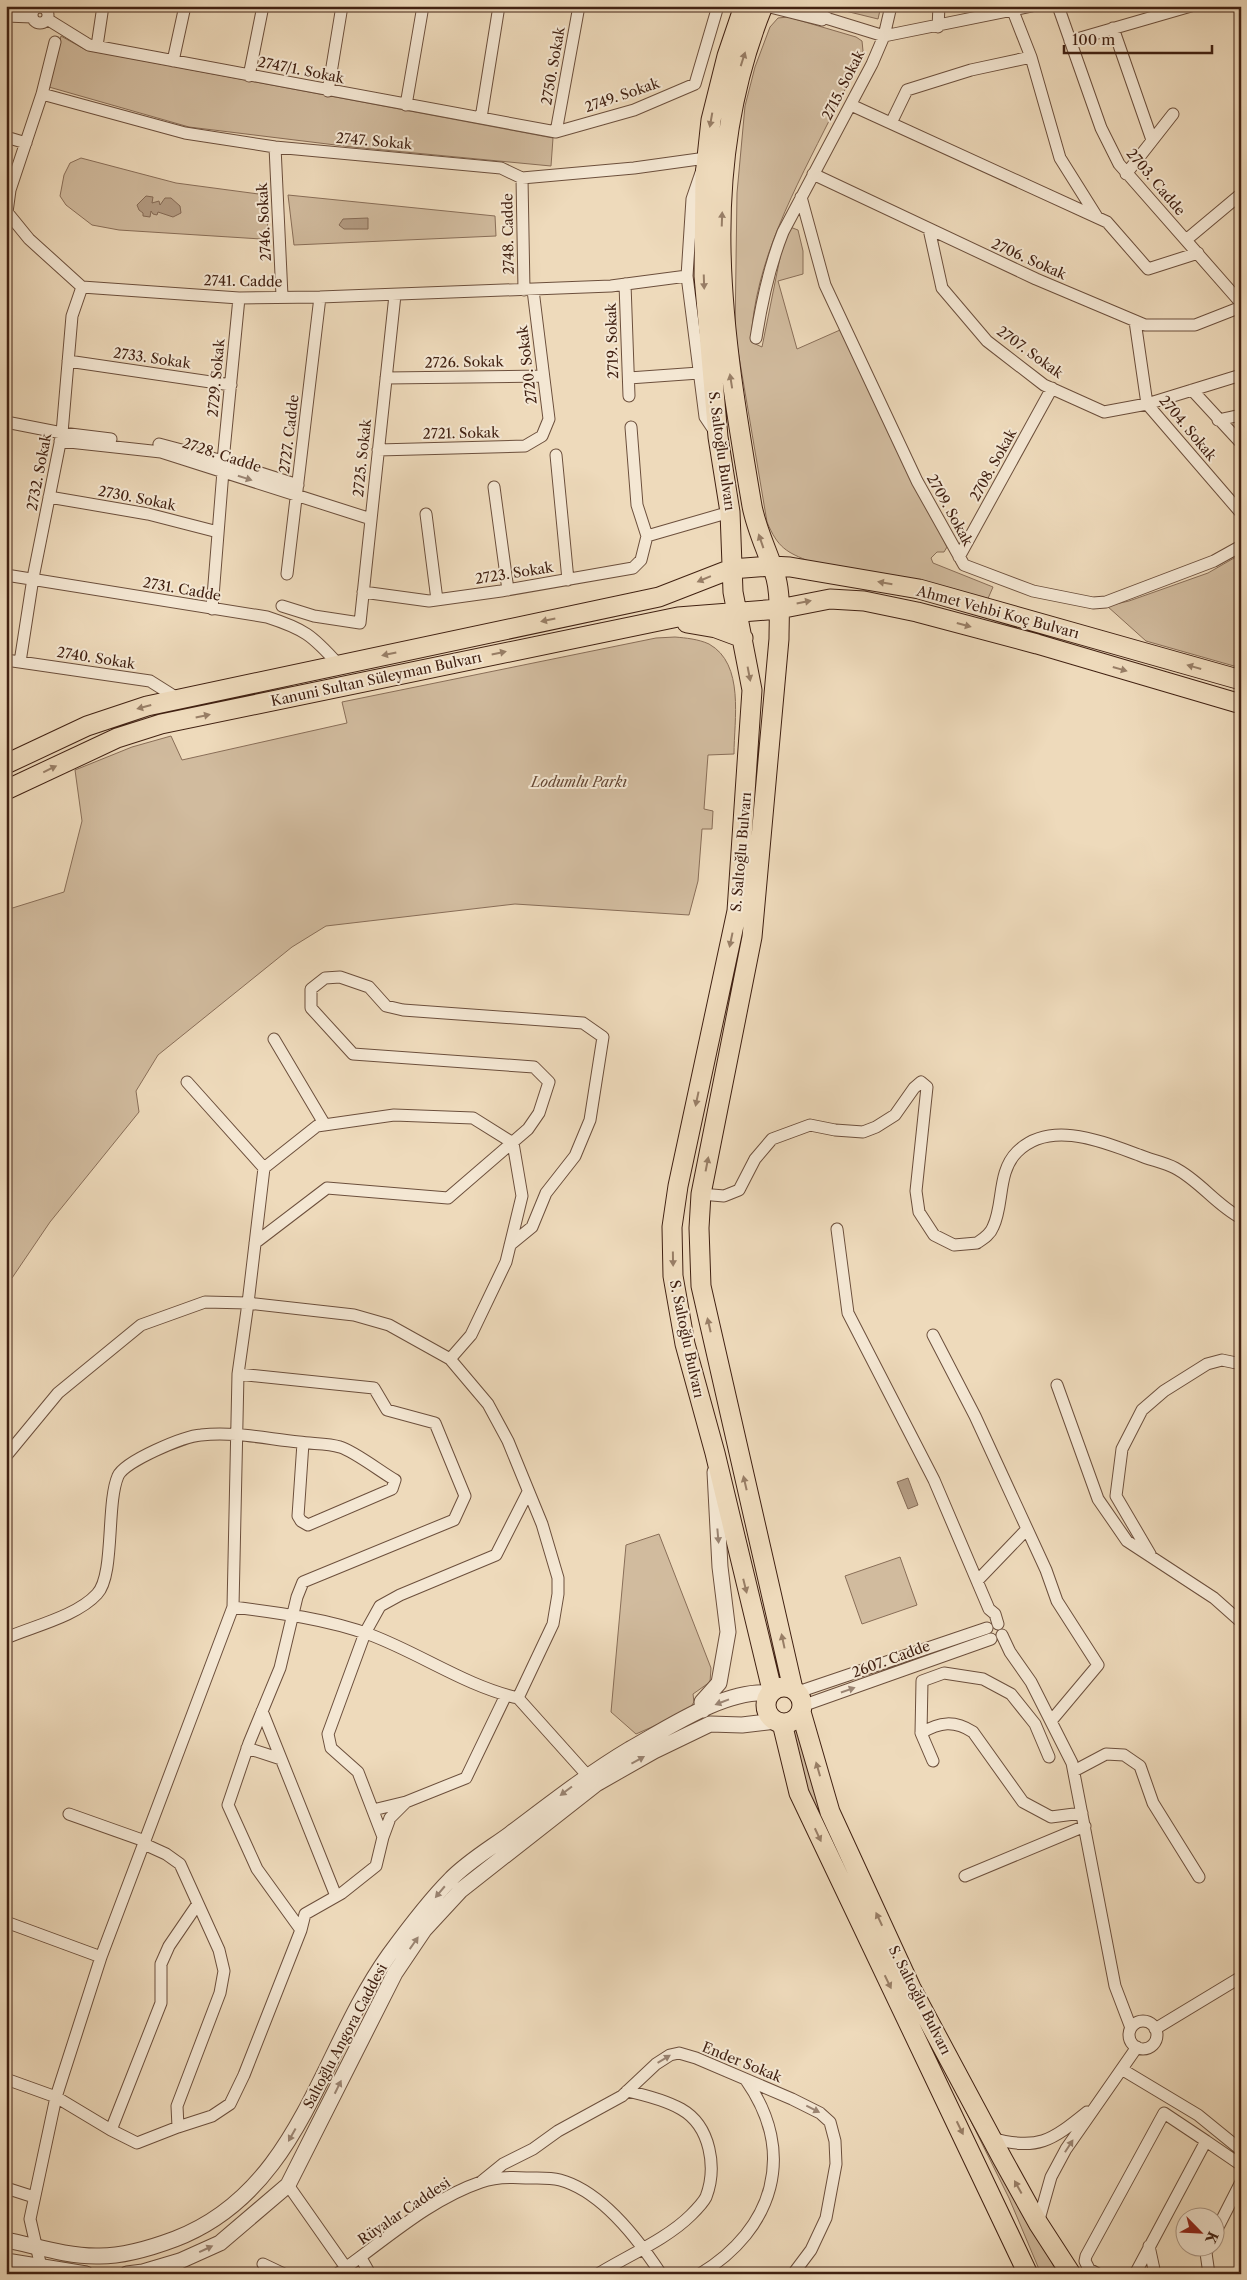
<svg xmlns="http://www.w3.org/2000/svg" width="1247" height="2280" viewBox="0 0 1247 2280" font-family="'Libre Caslon Text',serif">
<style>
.green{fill:#d1bb9e;stroke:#896e58}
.water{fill:#b39b82;stroke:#856a55}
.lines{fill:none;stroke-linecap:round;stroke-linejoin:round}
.minor-casing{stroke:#6c4f3c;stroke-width:13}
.tertiary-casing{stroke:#6c4f3c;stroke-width:17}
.primary-casing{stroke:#412112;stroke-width:21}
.minor{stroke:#f4e7d3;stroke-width:11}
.tertiary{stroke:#f4e7d3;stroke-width:15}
.primary{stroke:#eedabb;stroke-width:19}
.oneway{fill:#987e66}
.oneway2{fill:#9a8472}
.labels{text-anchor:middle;stroke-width:4;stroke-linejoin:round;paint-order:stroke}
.street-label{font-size:14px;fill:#412112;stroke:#f4e7d3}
.park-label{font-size:14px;font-style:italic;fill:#654835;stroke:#f4e7d3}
</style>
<rect width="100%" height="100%" fill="#eedabb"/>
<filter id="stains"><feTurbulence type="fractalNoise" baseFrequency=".004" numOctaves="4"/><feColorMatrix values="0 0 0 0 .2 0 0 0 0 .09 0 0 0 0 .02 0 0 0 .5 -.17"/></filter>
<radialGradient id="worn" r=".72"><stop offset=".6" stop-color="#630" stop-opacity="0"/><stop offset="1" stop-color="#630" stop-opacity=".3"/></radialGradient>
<path class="green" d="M825,6h56l-3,13z
M788,17l68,20 6,4 1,10c-9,23 -21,44 -32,66 -35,70 -77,145 -80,225l11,5 22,-109 6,-11 8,3 5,21v23l-25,7 19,68 43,-19 107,217 -3,5h-7l-6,6 2,5 60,24 -7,16 -175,-41c-25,-10 -33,-14 -44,-40l-32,-189 2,-140 8,-87 10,-39 15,-40 8,-9z
M61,36l25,14 467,88 -2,28 -199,-19 -163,-20 -140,-40z
M81,158l95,25 90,12 3,6 -2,33 -6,5 -142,-9 -27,-5 -26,-20 -6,-9 4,-21 6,-12z
M288,195l207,21 1,20 -202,9z
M1241,554v114l-95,-27 -39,-35 22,-5 79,-28z
M675,637c11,1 23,2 34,7 36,20 25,76 25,110l-26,1 -4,54 9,2 -1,18h-10l-4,52 -9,34 -174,-11 -189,22 -34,21 -134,108 -22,36 3,21 -89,110 -38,56 -6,3v-371l58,-18 18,-71 -7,-51 57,-23 39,-11 11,24 165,-37 -5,-21 314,-64z
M659,1534l52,134 -1,14 -17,12 1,8 -6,9 -52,23 -25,-22 15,-167z
M900,1557l17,48 -55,19 -17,-48z
M799,1724l213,467 46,83h-17l-32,-76 -207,-417 -12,-53z"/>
<path class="water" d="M146,196l7,1 -1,6 7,-2 1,4 5,-7h6l9,8 1,7 -8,4 -15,-5 -1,3 -4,-1 -2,-3 -1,6 -7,-1v-3l-4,-3 -2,-5z
M368,218v11h-24l-5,-4 4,-6z
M908,1478l10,27 -10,4 -11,-27z"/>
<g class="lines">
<g class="minor-casing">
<path id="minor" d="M766,6l56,14
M803,6l26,13 55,17 148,-30
M1011,6l20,51
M1058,6l43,122 18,36 122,139
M32 15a8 8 0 1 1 16 0a8 8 0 1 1-16 0Z
M6,16l26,1
M47,19l42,26 467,87 78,-22 61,-26 23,-78
M938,27l1,-21
M1113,28l39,112
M1070,41l121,-35
M55,42l-13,52 -32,96 -3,22 22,27 53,48 157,11 81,-1 291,-11 76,-10
M97,46l6,-40
M173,61l12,-55
M249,76l14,-70
M328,91l14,-85
M42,94l143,39 90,14 226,21 21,10 112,-10 72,-10 -14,41 -5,77 18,141 10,15
M406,105l17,-99
M851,105l256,117 41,47 50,-16
M481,118l18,-112
M891,123l16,-33 64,-20 60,-13 29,101 37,59
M556,132l23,-126
M6,137l20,6
M275,147l7,149
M813,174l223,105 109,46h50l46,-18
M1126,174l47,-60
M522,178l2,112
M801,197l24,88 92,196 47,84 69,26 60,12 13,-1 108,-41 27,-15
M929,229l13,59 45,53 57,44 60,27 43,-8 94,-29
M1186,240l55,-46
M625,284l4,112
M1135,321l12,83 94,109
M756,338c6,-38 13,-71 27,-106l89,-168 12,-28 7,-30
M68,361l163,24
M386,378l157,-2
M629,378l70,-5
M1192,390l49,53
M1218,420l23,-5
M6,422l56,11 49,6
M631,427l6,78 10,31
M60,441l101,11 210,67
M159,444l64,17 75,24
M378,450l147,-4 17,-10 7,-17 -16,-129
M556,455l12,125
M223,461l16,-163
M494,487l14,103
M49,497l99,17 70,18
M426,514l11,86
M647,536l83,-24
M959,557l93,-169
M287,574l33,-277
M6,575l261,42c37,12 45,18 71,47
M363,592l66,9 72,-10 132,-23 8,-8 6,-24
M282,606l32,10 46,7 35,-328
M212,609l11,-138
M6,660l144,21 27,17
M20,662l13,-84 29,-145 10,-117 10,-29
M274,1039l51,86
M187,1082l77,86
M701,1194l23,2 15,-6 16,-31 17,-20 38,-14 25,5 28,2 13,-5 19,-12 19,-27 7,-6 6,5 -11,104 3,21 15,23 20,10 23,-2c6,-4 13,-8 16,-16 11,-22 4,-55 24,-75 33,-33 86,-10 122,3 11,5 25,7 36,13 25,13 41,37 66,50
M837,1229l11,84 86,167 55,129 6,5 3,10
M255,1243l72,-55 121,10 80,-69 11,-16 10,-31 -15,-15 -181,-13 -42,-46v-19l14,-11 15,-1 29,10 17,19 17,4 180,13 20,14 -13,83 -15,36 -29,37 -14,34 -22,18
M933,1335l42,81 71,154 11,31 41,64 -47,56
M238,1374l136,14 13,22 48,13 30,73 -11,24 -151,62 -6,15 -17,71 -31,75 -21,62 29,64 44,61
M1057,1385l41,114 29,42 87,57 27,24
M6,1456l52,-63 83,-68 64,-23 43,1 16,-135 53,-42 77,-11 79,3 40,25 9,53 -16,66 -35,73 -21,24
M1150,1554l-34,-58 6,-47 20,-39 22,-19 43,-27 15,-4 19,4
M978,1580l49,-51
M233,1607c47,6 94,12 138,28 50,19 95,51 147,63
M1002,1635l8,17 21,30 41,81 43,223 16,42
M6,1638c28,-12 71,-22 91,-44 18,-19 9,-90 21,-118 7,-15 66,-40 83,-41 32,-4 67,4 98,7 13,2 29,1 41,5 14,4 41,25 55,33l-3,9 -84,36 -7,-4 -3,-5 5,-73
M798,1692l189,-64
M802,1706l189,-67
M262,1711l74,185
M921,1733l1,-52 22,-8 39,6 28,15 24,30 14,33
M247,1748l34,11
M933,1761l-12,-28c19,-11 33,-13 52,-1l50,70 28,15 31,-4
M1074,1771l32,-17 18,1 16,11 13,37 46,74
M373,1810l33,-8
M69,1814l76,27
M383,1837l7,-19 16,-16 60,-24 40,-83
M144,1844l22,10 14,10 39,86 5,21 -4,22 -43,113 1,21
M965,1876l120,-50
M6,1922l95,35
M1129 2035a14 14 0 1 1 28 0a14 14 0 1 1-28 0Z
M1155,2029l86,-52
M1123,2070l75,45 43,35
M6,2079l50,18 55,33 26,13 41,-16 34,-11 18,-12 14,-29 57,-145 4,-16 37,-21 34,-27 7,-29 -25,-65 -27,-24 -3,-14 37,-101 15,-27 20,-11 96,-40 32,-63
M111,2130l50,-127v-39l8,-18 28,-41
M991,2138c47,13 60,3 96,-26
M482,2181l21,-17 30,-15 25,-18 64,-35 34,-32 14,-9 9,-2 17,5 96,41 28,14 10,9 5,19 1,23 -10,54 -15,32 -18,24
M288,2185l61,87
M6,2188l28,9
M1038,2223l13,-46 15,-28 71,-102
M1214,2235l27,-53
M1149,2246l6,28
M1208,2248l-2,5 3,21
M361,2258l9,16
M263,2264l21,10
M40,2274l1,-7 -11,-48 26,-122 45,-140 132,-350 5,-233 10,-71 106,12 35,10 61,34 38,45 20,37 34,83 16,54v16l-5,30 -35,74 69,77
M337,2274c46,-32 91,-74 144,-92 14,-5 30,-5 45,-4 11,0 23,-1 34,2 41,11 78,59 101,94
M598,2274c29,-18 69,-35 93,-59 5,-5 12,-12 15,-18 11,-29 5,-71 -25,-88 -16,-9 -36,-14 -54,-18
M700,2274c74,-45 97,-121 46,-194
M1098,2274l-9,-5 -4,-8 1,-5 78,-143 42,28
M1135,2274l71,-133 35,24"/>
</g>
<g class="tertiary-casing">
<path id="tertiary" d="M703,1710l-1,-8 17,-19 9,-51 -8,-65 -5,-95
M6,2240c30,6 60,16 90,16 26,1 55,-8 79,-17 125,-48 144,-186 214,-284 19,-26 39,-53 61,-75 17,-18 41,-32 60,-46 40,-30 78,-60 120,-85 38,-21 95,-60 139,-56
M6,2261l80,13
M127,2274l16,-2 37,-11 40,-18 68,-58 107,-212 29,-43 37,-40 135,-106 58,-33 56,-27 32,1 34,-4"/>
</g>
<g class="primary-casing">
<path id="primary" d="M744,6l-17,50 -16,64 -6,56 -1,100 14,161 12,75 3,80 19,98 -15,221 -59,275 -6,41 1,49 12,68 30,109 57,237
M763,6c-68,167 -40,329 -11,500 5,26 17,48 24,72 5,19 3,41 3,61l-27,298 -51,257 -2,34 2,58 92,403
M687,623l29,5 27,10
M6,764l81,-38 60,-20 512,-109 72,-28 40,-3 19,1 129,22 322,91
M6,790l111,-52 44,-14 517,-107 101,-8 51,-10 34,2 53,11 120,32 204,60
M766 1705a18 18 0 1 1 36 0a18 18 0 1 1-36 0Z
M801,1712l29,100 81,176 91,170 36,65 33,51
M782,1723l17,70 229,481"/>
</g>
<use href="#minor" class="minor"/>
<use href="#tertiary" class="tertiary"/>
<use href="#primary" class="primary"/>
</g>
<defs><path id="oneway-solid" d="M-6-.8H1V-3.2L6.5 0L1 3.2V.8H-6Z" transform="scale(1.25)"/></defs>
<g class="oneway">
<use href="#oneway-solid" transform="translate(743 59) rotate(-72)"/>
<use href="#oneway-solid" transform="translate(711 120) rotate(100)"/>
<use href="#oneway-solid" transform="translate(722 219) rotate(-88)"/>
<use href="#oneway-solid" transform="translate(704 282) rotate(88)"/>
<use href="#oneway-solid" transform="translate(731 381) rotate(-99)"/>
<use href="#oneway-solid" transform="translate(761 541) rotate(-109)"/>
<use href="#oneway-solid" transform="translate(704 579) rotate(157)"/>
<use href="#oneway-solid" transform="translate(885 583) rotate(-170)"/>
<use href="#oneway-solid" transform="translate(804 602) rotate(-11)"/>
<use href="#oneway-solid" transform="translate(548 620) rotate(168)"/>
<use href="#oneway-solid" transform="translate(964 625) rotate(15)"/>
<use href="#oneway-solid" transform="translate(499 653) rotate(-12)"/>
<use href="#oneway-solid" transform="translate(389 654) rotate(168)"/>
<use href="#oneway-solid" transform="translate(1194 667) rotate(-164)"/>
<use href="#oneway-solid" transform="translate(1120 669) rotate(16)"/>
<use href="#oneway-solid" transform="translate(749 674) rotate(79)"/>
<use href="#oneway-solid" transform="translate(144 707) rotate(165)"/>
<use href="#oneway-solid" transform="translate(203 716) rotate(-12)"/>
<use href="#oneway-solid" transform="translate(50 769) rotate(-26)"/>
<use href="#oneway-solid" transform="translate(731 940) rotate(102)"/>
<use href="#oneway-solid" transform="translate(697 1099) rotate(102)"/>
<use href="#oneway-solid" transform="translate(707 1164) rotate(-79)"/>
<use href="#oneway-solid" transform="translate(673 1259) rotate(89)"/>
<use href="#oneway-solid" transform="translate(709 1325) rotate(-103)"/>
<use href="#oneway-solid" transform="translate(745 1483) rotate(-103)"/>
<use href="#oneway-solid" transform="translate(745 1586) rotate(76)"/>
<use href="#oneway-solid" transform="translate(783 1641) rotate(-102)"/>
<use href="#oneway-solid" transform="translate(818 1769) rotate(-106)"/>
<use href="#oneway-solid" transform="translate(818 1835) rotate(65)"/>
<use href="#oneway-solid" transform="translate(879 1919) rotate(-115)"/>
<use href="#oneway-solid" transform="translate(888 1982) rotate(64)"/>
<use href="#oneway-solid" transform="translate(960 2128) rotate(64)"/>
<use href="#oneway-solid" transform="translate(1018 2187) rotate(-119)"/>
</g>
<g class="oneway2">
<use href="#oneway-solid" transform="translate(245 478) rotate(18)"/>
<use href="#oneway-solid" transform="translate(718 1536) rotate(85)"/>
<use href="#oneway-solid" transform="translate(848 1690) rotate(-19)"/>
<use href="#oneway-solid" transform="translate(722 1702) rotate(159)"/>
<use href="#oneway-solid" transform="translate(638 1760) rotate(-29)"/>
<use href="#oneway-solid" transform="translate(566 1791) rotate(143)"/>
<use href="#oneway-solid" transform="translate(440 1892) rotate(130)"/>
<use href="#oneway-solid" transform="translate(414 1943) rotate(-55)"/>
<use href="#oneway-solid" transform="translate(664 2059) rotate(-31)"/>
<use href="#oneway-solid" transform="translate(338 2087) rotate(-64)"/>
<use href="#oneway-solid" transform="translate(813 2109) rotate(27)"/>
<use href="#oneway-solid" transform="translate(292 2135) rotate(119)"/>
<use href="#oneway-solid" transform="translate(1069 2146) rotate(-57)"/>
<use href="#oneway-solid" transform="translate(206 2249) rotate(-25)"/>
</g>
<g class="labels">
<g class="street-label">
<text transform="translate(553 66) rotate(-80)" y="5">2750. Sokak</text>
<text transform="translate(301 70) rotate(11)" y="5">2747/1. Sokak</text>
<text transform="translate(843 85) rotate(-63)" y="5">2715. Sokak</text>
<text transform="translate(622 95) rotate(-19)" y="5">2749. Sokak</text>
<text transform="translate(374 141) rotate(5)" y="5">2747. Sokak</text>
<text transform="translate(1156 182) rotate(50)" y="5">2703. Cadde</text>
<text transform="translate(264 222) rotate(-93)" y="5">2746. Sokak</text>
<text transform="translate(508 234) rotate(-91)" y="5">2748. Cadde</text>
<text transform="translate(1029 259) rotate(24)" y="5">2706. Sokak</text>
<text transform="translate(243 281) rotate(1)" y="5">2741. Cadde</text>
<text transform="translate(612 341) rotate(-92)" y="5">2719. Sokak</text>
<text transform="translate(1030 352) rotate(36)" y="5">2707. Sokak</text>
<text transform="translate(152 358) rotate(8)" y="5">2733. Sokak</text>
<text transform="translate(464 362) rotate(-1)" y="5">2726. Sokak</text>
<text transform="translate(527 365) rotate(-97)" y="5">2720. Sokak</text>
<text transform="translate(216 378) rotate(-85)" y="5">2729. Sokak</text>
<text transform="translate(1188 428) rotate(50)" y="5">2704. Sokak</text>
<text transform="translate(461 433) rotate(-1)" y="5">2721. Sokak</text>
<text transform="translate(289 434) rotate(-83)" y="5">2727. Cadde</text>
<text transform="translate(722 451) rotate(82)" y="5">S. Saltoğlu Bulvarı</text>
<text transform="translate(222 455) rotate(18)" y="5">2728. Cadde</text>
<text transform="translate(362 458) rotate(-84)" y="5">2725. Sokak</text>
<text transform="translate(993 465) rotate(-61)" y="5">2708. Sokak</text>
<text transform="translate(39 472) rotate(-79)" y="5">2732. Sokak</text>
<text transform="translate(137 498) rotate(11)" y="5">2730. Sokak</text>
<text transform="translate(950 510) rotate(61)" y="5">2709. Sokak</text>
<text transform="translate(514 573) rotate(-9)" y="5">2723. Sokak</text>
<text transform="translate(182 589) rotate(10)" y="5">2731. Cadde</text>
<text transform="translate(998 612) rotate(15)" y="5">Ahmet Vehbi Koç Bulvarı</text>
<text transform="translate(96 658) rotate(9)" y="5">2740. Sokak</text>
<text transform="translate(376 679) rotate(-12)" y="5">Kanuni Sultan Süleyman Bulvarı</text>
<text transform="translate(741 852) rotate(-85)" y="5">S. Saltoğlu Bulvarı</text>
<text transform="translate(687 1339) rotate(78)" y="5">S. Saltoğlu Bulvarı</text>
<text transform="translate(891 1659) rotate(-20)" y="5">2607. Cadde</text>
<text transform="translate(920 2000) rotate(63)" y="5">S. Saltoğlu Bulvarı</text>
<text transform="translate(345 2036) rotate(-62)" y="5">Saltoğlu Angora Caddesi</text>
<text transform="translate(742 2062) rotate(22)" y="5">Ender Sokak</text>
<text transform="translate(404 2211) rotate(-34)" y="5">Rüyalar Caddesi</text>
</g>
<g class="park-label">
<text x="579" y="787">Lodumlu Parkı</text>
</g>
</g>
<rect width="1247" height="2280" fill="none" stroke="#eedabb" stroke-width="25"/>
<rect x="8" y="8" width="1232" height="2265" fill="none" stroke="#412112" stroke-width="2.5"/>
<rect x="12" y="12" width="1222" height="2255" fill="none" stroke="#412112"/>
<g transform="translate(1200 2232) rotate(114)"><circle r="24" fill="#f4e7d3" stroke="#ac9886"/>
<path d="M0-4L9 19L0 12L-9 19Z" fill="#8f2418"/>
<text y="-8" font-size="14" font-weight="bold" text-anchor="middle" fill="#412112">K</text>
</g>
<path d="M1064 45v8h148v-8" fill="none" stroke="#412112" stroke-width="2.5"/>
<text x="1072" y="45" font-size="15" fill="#412112" stroke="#f4e7d3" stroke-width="4" paint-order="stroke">100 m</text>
<rect width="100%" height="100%" filter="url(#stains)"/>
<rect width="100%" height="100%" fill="url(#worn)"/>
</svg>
